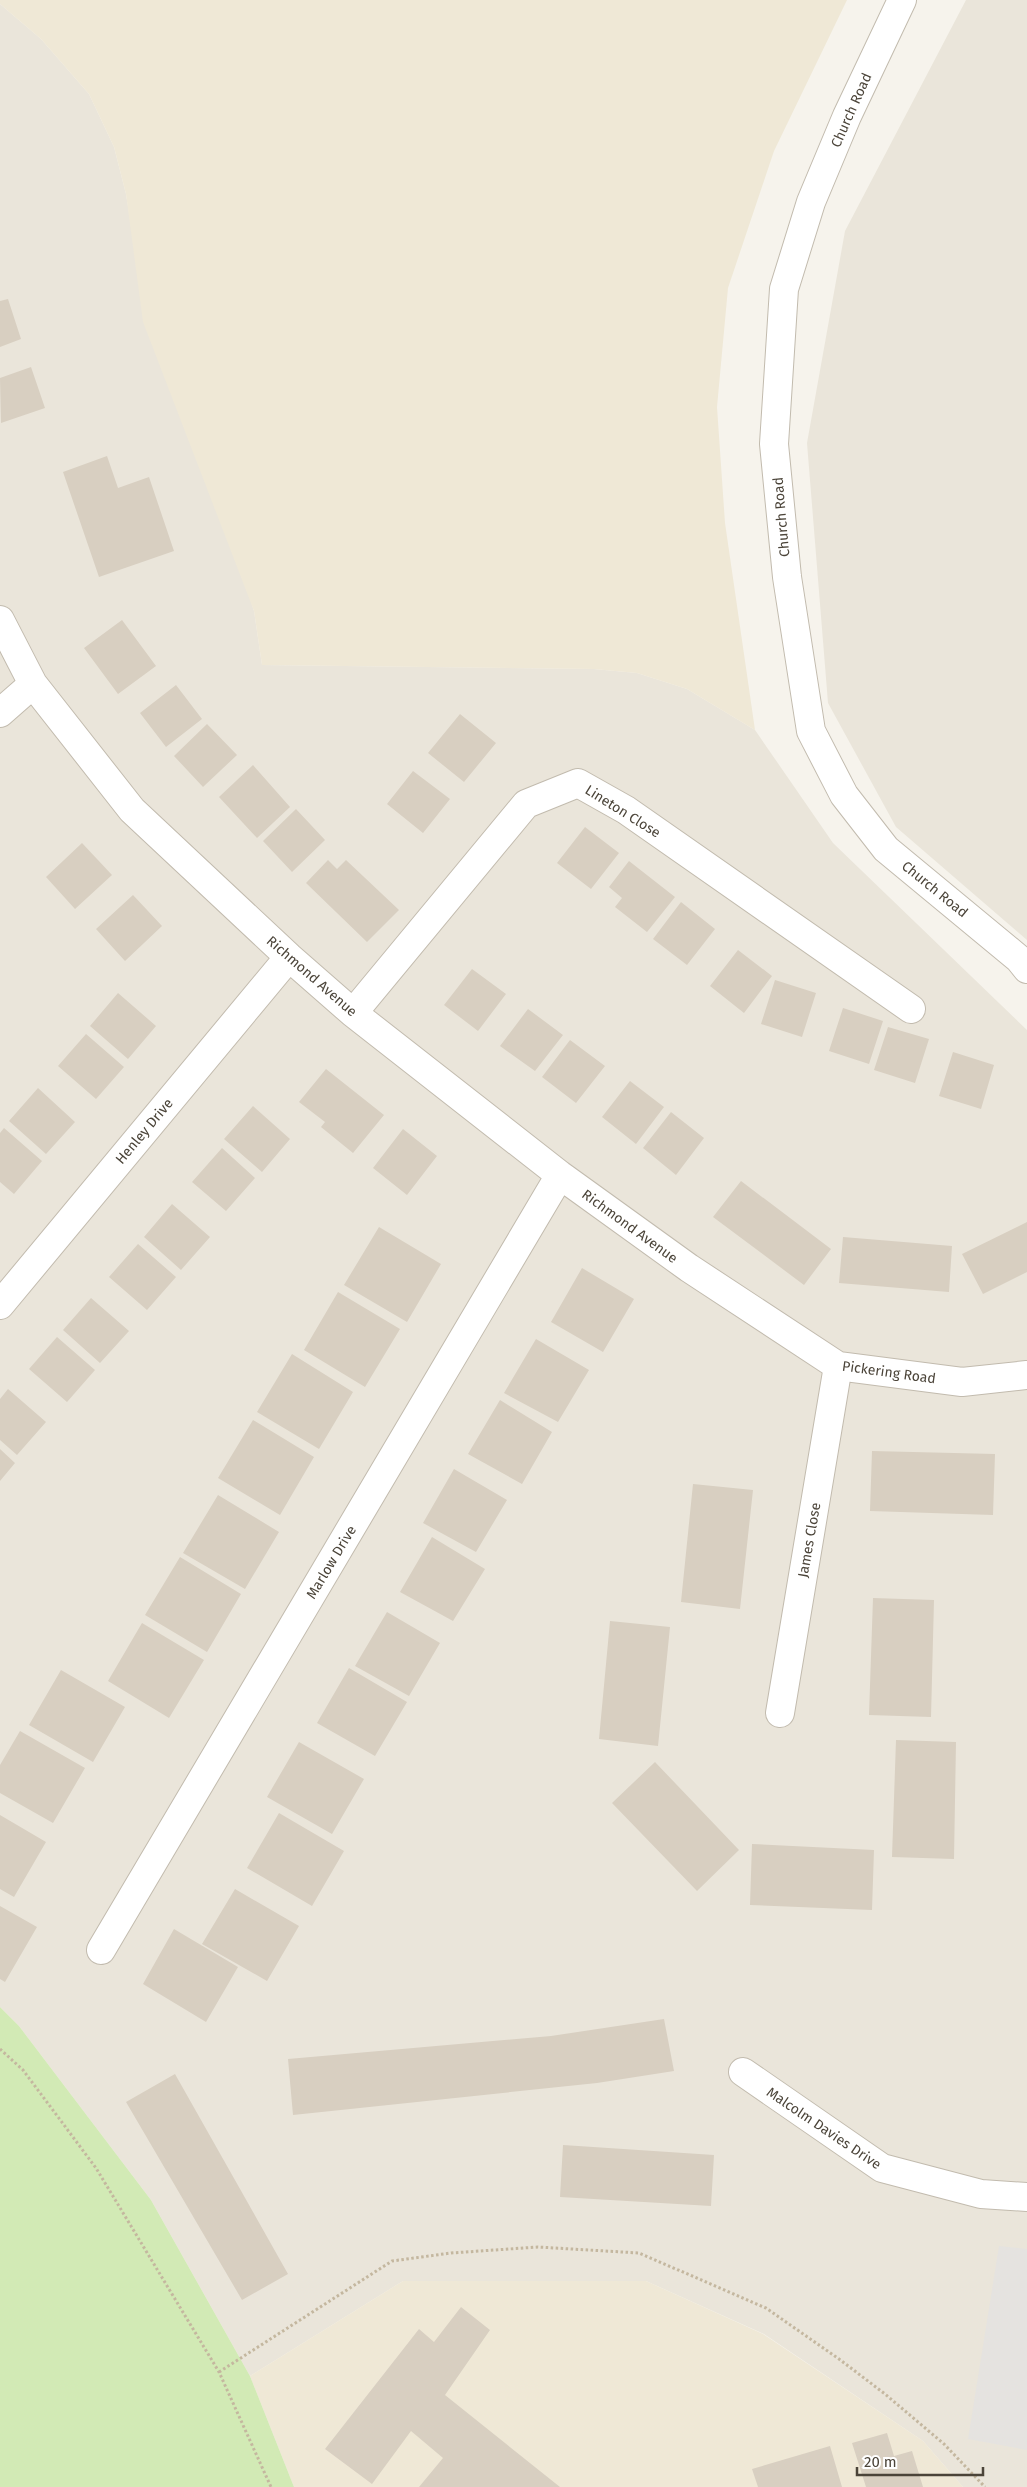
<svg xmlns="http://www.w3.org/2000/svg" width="1027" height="2487" viewBox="0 0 1027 2487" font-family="'Fira Sans',sans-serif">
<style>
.residential{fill:#eae5da}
.education{fill:#efe8d6}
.green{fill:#d2eab5}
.parking{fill:#e5e3e0}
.building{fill:#d8cfc1}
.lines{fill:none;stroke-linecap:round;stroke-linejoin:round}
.minor-casing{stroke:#c2bbae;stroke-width:30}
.path{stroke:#c4b79f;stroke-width:3;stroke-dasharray:2.5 2.5;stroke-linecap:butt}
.minor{stroke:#fff;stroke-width:28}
.labels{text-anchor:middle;stroke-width:5;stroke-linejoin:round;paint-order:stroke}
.street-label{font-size:14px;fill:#4b4439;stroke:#fff}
</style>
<rect width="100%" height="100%" fill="#f6f3ec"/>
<path class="residential" d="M966,0h61v940l-131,-113 -68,-124 -21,-260 38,-212z
M0,4l41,35 48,55 25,53 12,47 7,44 121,373 8,54 332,4 43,4 50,16 68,41 78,113 194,187v1457h-64l-40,-46 -159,-107 -118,-53h-243l-153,95 -99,-176 -132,-174 -19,-19z"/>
<path class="education" d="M0,0h847l-73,151 -46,137 -11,119 8,116 30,207 -68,-41 -50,-16 -43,-4 -332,-4 -8,-54 -111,-289 -17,-128 -12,-47 -25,-53 -48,-55 -41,-35z
M403,2281h243l117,53 160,107 40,46h-669l-44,-111z"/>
<path class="green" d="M0,2007l19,19 132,174 99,176 44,111h-294z"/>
<path class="parking" d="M999,2246l28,3v201l-59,-11z"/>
<path class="building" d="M8,299l13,40 -21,8v-46z
M31,367l14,41 -44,15 -1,-45z
M107,456l11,32 31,-11 25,74 -75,26 -36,-105z
M122,620l34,46 -38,28 -34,-46z
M176,685l26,34 -36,28 -26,-34z
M460,714l36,29 -32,39 -36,-29z
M207,724l30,31 -34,32 -29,-31z
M253,765l37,42 -33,31 -38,-41z
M413,771l37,28 -27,34 -36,-29z
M296,809l29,31 -33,32 -29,-31z
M585,827l34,26 -28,36 -34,-26z
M82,843l30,32 -37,34 -29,-32z
M328,860l9,9 9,-9 53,50 -32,32 -61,-59z
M629,861l46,36 -28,35 -32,-25 7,-9 -13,-11z
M133,895l29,31 -37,35 -29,-32z
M681,902l34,27 -28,36 -34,-26z
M738,950l34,26 -28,37 -34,-27z
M472,969l34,25 -28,37 -34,-26z
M775,980l41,13 -14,44 -41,-13z
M118,993l38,33 -28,33 -38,-33z
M843,1008l40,13 -14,43 -40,-13z
M528,1009l35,26 -28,36 -35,-25z
M888,1027l41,12 -14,44 -41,-13z
M86,1034l38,33 -28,32 -38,-33z
M570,1040l35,26 -29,37 -34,-26z
M953,1052l41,13 -13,44 -42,-13z
M326,1069l58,46 -31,38 -32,-26 4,-5 -26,-20z
M630,1081l34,26 -28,37 -34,-27z
M38,1088l37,34 -29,32 -37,-33z
M253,1106l37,33 -28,33 -38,-33z
M671,1112l33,26 -28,37 -33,-27z
M4,1128l38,33 -28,33 -14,-12v-49z
M403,1129l34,27 -30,39 -34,-27z
M222,1148l33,30 -29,33 -34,-29z
M741,1181l90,68 -27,36 -91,-68z
M172,1204l38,33 -29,33 -37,-33z
M1027,1222v50l-44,22 -21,-40z
M379,1227l62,37 -34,58 -63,-37z
M843,1237l109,9 -3,46 -110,-9z
M138,1244l38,33 -29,33 -38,-33z
M582,1268l52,31 -31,53 -52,-30z
M338,1292l62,37 -35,58 -61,-37z
M91,1298l38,33 -29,32 -37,-33z
M57,1337l38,33 -28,32 -38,-33z
M536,1339l53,31 -31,52 -54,-29z
M292,1354l61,38 -34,57 -62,-37z
M8,1389l38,33 -29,33 -17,-15v-41z
M500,1400l52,32 -30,52 -54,-30z
M253,1420l61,37 -34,58 -62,-37z
M0,1449l15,14 -15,18z
M872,1451l123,3 -2,61 -123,-4z
M454,1469l53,31 -31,52 -53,-29z
M693,1484l60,6 -13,119 -59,-7z
M218,1495l61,37 -34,57 -62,-36z
M432,1537l53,32 -32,52 -53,-29z
M180,1557l61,37 -34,58 -62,-37z
M873,1598l61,2 -3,117 -62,-2z
M387,1612l53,31 -31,53 -54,-30z
M610,1621l60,6 -12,119 -59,-7z
M142,1623l62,37 -35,58 -61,-37z
M349,1668l58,34 -32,54 -58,-33z
M61,1670l64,37 -32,55 -64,-37z
M20,1731l65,37 -32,55 -53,-30v-28z
M896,1740l60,2 -2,117 -62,-2z
M299,1742l65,37 -32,55 -65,-37z
M655,1762l84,88 -42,41 -85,-88z
M279,1813l65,38 -32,55 -65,-38z
M0,1815l46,27 -32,55 -14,-8z
M752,1844l122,6 -2,60 -122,-5z
M235,1889l64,37 -32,55 -65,-37z
M0,1906l37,21 -32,55 -5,-3z
M174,1929l64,38 -32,55 -63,-38z
M664,2019l10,52 -77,12 -304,32 -5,-56 263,-23z
M175,2074l113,200 -46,26 -116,-198z
M563,2145l151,10 -3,51 -151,-9z
M461,2307l29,23 -45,65 115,92h-141l24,-29 -32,-27 -39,53 -47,-35 94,-120 15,13z
M887,2433l7,23 18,-5 11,36h-57l-14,-44z
M830,2446l12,41h-84l-6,-18z"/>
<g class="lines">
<g class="minor-casing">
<path id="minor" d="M902,0l-55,116 -36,86 -27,87 -10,155 13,133 24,154 33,64 42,54 133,110 8,10
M0,620l33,64 99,126 157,147 64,56 207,162 129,93 149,98 124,16 65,-7
M0,713l33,-29
M353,1013l173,-209 52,-21 48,27 285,199
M0,1305l289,-348
M780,1713l58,-347
M101,1950l459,-775
M743,2072l139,96 99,26 46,3"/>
</g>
<path class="path" d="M0,2049l23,21 73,98 123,204 52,115
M219,2372l173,-111 59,-8 87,-6 101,6 127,55 73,51 46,35 59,50 41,43"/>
<use href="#minor" class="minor"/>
</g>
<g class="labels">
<g class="street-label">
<text transform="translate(851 110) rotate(-66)" y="5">Church Road</text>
<text transform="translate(781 517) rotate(-95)" y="5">Church Road</text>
<text transform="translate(623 811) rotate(32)" y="5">Lineton Close</text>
<text transform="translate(935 889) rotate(39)" y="5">Church Road</text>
<text transform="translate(312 976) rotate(41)" y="5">Richmond Avenue</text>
<text transform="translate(144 1131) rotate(-50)" y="5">Henley Drive</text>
<text transform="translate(630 1226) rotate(36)" y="5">Richmond Avenue</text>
<text transform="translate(889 1372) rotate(8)" y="5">Pickering Road</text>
<text transform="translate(809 1540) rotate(-80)" y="5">James Close</text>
<text transform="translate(331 1562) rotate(-59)" y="5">Marlow Drive</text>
<text transform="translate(824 2128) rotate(34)" y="5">Malcolm Davies Drive</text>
</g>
</g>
<path d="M857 2467v8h126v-8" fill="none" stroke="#4b4439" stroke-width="2.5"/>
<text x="864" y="2467" font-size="15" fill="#4b4439" stroke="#ffffff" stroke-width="4" paint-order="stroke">20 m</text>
</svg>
